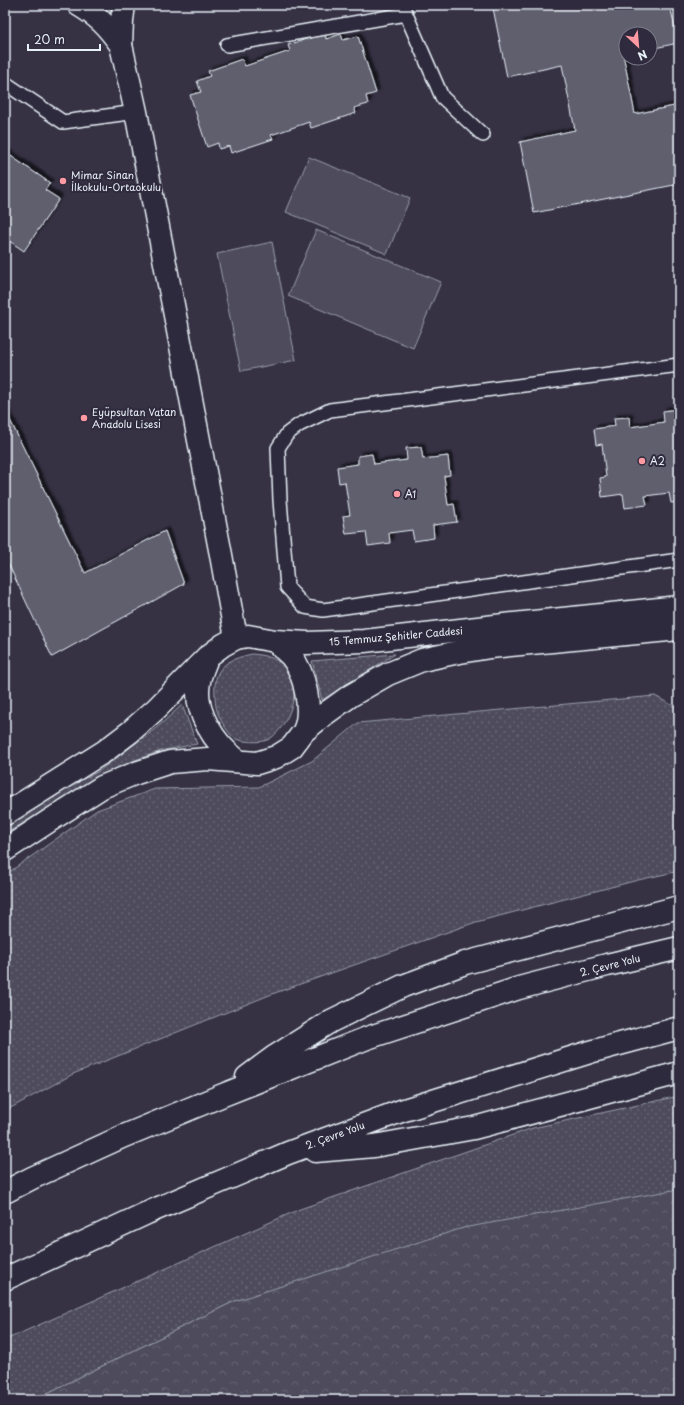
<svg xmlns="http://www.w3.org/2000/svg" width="684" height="1405" viewBox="0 0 684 1405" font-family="'Playpen Sans',sans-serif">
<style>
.grass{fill:url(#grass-dots);stroke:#9a9eaa}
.forest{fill:url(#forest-crowns);stroke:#9a9eaa}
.pitch{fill:#4d4b5c;stroke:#9a9eaa}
.building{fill:#605e6e;stroke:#e8f1f8;filter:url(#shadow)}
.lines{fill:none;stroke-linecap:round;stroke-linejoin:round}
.service-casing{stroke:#e8f1f8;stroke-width:16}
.minor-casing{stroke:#e8f1f8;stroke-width:25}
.secondary-casing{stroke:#e8f1f8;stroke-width:25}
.primary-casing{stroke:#e8f1f8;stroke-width:25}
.motorway-casing{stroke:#e8f1f8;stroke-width:25}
.service{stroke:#2f2a3d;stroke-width:13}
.minor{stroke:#2f2a3d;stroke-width:22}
.secondary{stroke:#2f2a3d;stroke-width:22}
.primary{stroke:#2f2a3d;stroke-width:22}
.motorway{stroke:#2f2a3d;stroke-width:22}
.poi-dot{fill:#ff9aa2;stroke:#2f2a3d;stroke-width:1.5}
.labels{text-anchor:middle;stroke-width:4;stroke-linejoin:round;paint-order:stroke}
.poi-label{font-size:10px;fill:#e8f1f8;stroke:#2f2a3d;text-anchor:start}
.street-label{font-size:10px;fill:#e8f1f8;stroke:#2f2a3d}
</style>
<defs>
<pattern id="grass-dots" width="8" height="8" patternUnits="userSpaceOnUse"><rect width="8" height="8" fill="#4d4b5c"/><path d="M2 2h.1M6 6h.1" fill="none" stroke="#676574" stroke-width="1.8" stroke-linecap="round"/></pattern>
<pattern id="forest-crowns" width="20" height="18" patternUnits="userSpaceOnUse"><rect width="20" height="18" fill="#4d4b5c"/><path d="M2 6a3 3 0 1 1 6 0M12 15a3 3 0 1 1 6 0" fill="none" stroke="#676574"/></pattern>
<filter id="shadow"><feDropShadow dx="3.5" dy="-3.5" stdDeviation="1" flood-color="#0009"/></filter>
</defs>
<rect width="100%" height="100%" fill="#363244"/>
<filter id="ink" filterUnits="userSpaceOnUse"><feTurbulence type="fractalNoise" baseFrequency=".025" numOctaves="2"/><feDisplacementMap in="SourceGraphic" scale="8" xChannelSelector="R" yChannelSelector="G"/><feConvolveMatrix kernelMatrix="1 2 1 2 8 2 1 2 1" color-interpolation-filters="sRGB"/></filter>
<g filter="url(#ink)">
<path class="grass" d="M252,654c39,3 52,28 35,64 -4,8 -12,19 -20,22 -7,3 -24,2 -31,-1 -6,-4 -12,-13 -15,-19 -4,-7 -6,-15 -6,-24 -2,-28 10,-36 37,-42z
M395,654l-73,46 -10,-39z
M655,696l24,13v162l-41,9 -162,42 -204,72 -199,80 -68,37v-236l92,-65 58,-21 104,-2 53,-26 46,-38z
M182,705l15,39 -33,6 -29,10 -32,15 -98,59v-9l55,-34 39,-20 61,-46z
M679,1096v93l-444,112 -202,99h-28v-60l295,-131 233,-81z"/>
<path class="forest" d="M679,1189v211h-646l202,-99 228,-73z"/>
<path class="pitch" d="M309,157l101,41 -23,56 -101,-42z
M316,230l125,52 -28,66 -125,-52z
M272,242l24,118 -55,11 -24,-117z"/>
<path class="building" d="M510,5h160l8,38 -28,6v-15h-24v19l-3,1 12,60 44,-9v79l-145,29 -14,-71 55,-12 -13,-65 -55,12 -14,-69z
M325,33l1,6 15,-5 2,6 15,-4 18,57 -10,3 2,8 -14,4 2,5 -45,15 -2,-6 -38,13 2,4 -42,14 -2,-7 -10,3 -1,-6 -11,4 -17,-52 11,-3 -4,-11 13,-5 -2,-5 34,-12 3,7 45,-15 -2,-6z
M5,152l45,31 -5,7 14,9 -35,52 -19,-13z
M678,409l1,9v84l-8,1 -2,-10 -24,3 2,9 -22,3 -2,-14 -21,3 -2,-19 6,-1 -4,-33 -6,1 -2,-16 21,-3 -1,-8 15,-1 1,10 34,-5 -1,-11z
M5,410l80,163 80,-42 19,53 -132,73 -47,-100z
M421,447l2,12 25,-3 2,19 -6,1 4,29 6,-1 3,18 -24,3 1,13 -20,3 -2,-11 -23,3 1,10 -22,3 -2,-14 -20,2 -3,-18 7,-1 -5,-33 -6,1 -2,-16 21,-3v-8l14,-2 2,10 33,-4 -1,-12z"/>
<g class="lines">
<g class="service-casing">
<path id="service" d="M402,5l40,92 41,38
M227,45l179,-31
M5,83l58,39 73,-10
M679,365l-349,45 -31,15 -12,9 -9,14 2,52 7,87 18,20 18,3 356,-50"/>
</g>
<g class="minor-casing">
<path id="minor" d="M121,45l15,67 85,443 15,83"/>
</g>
<g class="secondary-casing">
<path id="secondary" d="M275,641c5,5 11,10 16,15 14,17 22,55 13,75
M207,658c-3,8 -7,16 -8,24 -6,29 16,62 38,78
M5,814l100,-63 25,-19 27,-24 50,-51 16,-12 13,-7 12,-2 27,5 32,2 57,-2 140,-16 175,-18
M5,850l44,-29 53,-34 34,-14 34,-11 38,-3 49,4 19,-6 16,-10 12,-16 21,-17 25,-18 38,-22 34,-14 32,-7 36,-6 189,-18"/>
</g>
<g class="primary-casing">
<path id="primary" d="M79,5c20,12 28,21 42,40
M121,45l1,-25 2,-15"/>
</g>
<g class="motorway-casing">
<path id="motorway" d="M247,1077l27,-20 57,-36 72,-35 62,-23 214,-56
M315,1151l59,-5 100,-18 205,-55
M5,1192l27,-14 92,-42 99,-41 144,-57 152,-50 88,-23 72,-17
M5,1279l142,-66 141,-60 113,-42 189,-59 89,-24"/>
</g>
<use href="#service" class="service"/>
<use href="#minor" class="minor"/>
<use href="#secondary" class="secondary"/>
<use href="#primary" class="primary"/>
<use href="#motorway" class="motorway"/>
</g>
</g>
<g class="poi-dot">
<circle cx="63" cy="181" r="4"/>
<circle cx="84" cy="418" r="4"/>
<circle cx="642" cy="461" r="4"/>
<circle cx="397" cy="494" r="4"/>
</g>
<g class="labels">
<g class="poi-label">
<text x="71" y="179">Mimar Sinan<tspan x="71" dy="12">İlkokulu-Ortaokulu</tspan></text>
<text x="92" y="416">Eyüpsultan Vatan<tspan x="92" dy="12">Anadolu Lisesi</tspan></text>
<text x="650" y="465">A2</text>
<text x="405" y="498">A1</text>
</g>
<g class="street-label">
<text transform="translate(396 636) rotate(-5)" y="4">15 Temmuz Şehitler Caddesi</text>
<text transform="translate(610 965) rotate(-14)" y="4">2. Çevre Yolu</text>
<text transform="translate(335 1135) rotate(-20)" y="4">2. Çevre Yolu</text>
</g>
</g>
<rect width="684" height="1405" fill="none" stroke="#2f2a3d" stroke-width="20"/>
<rect x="10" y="10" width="664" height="1385" fill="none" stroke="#e8f1f8" stroke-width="1.5" filter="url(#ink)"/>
<g transform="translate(638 46) rotate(154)"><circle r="19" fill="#2f2a3d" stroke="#797a88"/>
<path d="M0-3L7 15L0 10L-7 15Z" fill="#ff9aa2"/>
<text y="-6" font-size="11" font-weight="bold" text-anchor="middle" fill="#e8f1f8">N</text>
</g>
<path d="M28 44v6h72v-6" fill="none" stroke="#e8f1f8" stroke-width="2"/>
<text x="34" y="44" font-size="12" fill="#e8f1f8" stroke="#2f2a3d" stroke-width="3" paint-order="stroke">20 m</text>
</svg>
